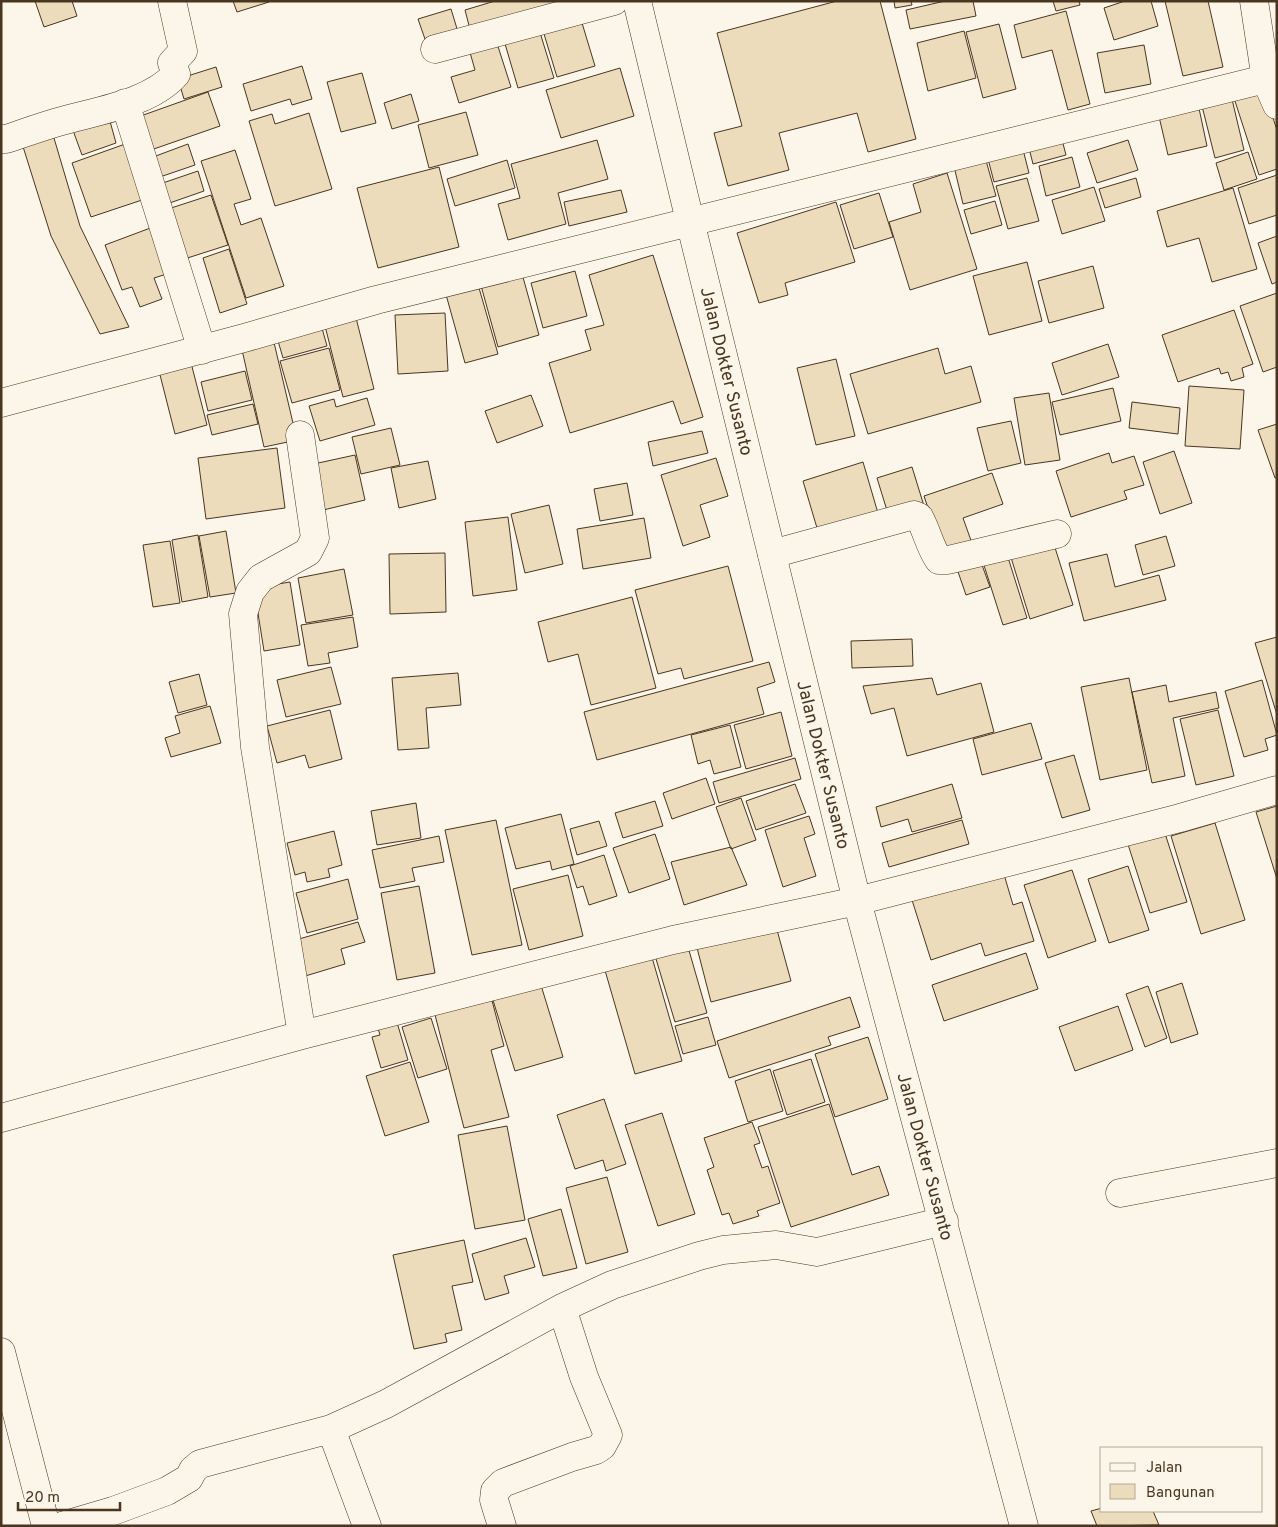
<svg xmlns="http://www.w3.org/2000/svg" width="1278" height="1527" viewBox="0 0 1278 1527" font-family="Overpass,sans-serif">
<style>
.building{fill:#ecdcbc;stroke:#4a3520}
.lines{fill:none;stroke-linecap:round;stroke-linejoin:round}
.minor-casing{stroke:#4a3520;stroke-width:29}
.major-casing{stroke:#4a3520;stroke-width:29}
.minor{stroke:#fbf6e9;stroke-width:28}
.major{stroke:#fbf6e9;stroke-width:28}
.labels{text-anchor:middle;stroke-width:4;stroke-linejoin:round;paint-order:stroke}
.street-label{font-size:18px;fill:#4a3520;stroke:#fbf6e9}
</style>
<rect width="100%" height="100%" fill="#fbf6e9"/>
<path class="building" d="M35,1h37l5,15 -33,11z
M233,1h35l1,1 -32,10z
M495,1h105l-128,36 -7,-27z
M837,1h43l36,138 -48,13 -11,-39 -78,20 10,37 -61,16 -14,-53 28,-7 -25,-93z
M894,1h17l1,4 -17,3z
M945,1h28l3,15 -66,13 -4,-19z
M1053,1h26l1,4 -24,6z
M1125,1h26l7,25 -44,14 -10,-32z
M1165,1h43l15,66 -40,9z
M451,9l7,23 -32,10 -8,-23z
M1066,11l24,93 -22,6 -16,-60 -30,8 -8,-33z
M579,13l16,53 -38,11 -16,-53z
M999,24l17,65 -33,9 -17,-66z
M538,26l16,52 -36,10 -15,-51z
M964,31l12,47 -48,13 -11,-48z
M494,34l17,53 -52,16 -8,-26 24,-7 -8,-28z
M1144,45l7,39 -46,9 -8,-40z
M302,66l10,33 -20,6 -2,-6 -39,12 -8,-27z
M216,67l6,20 -38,12 -6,-20z
M620,68l14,48 -73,22 -15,-48z
M362,73l14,50 -35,9 -14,-50z
M1262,85l15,45v39l-18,6 -26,-80z
M208,92l12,34 -72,25 -13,-33z
M411,94l8,27 -27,8 -8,-26z
M1231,95l13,55 -29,8 -14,-56z
M1197,99l10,47 -39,9 -11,-47z
M466,112l12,43 -49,13 -11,-43z
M309,113l23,76 -57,17 -26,-85 23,-7 3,10z
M108,114l8,29 -34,12 -11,-30z
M51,128l29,98 49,101 -29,7 -49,-98 -31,-99z
M1060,132l6,23 -33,9 -6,-24z
M597,140l11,39 -50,14 8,31 -58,16 -10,-36 22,-6 -9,-34z
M1128,140l10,30 -41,13 -10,-30z
M1021,142l8,31 -35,9 -8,-31z
M128,143l20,55 -57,19 -19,-54z
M188,144l7,21 -44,15 -6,-20z
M235,150l16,49 -17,5 7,21 20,-7 23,68 -38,12 -45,-137z
M983,150l13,46 -33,8 -11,-46z
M1248,152l9,27 -33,11 -8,-27z
M1072,157l8,30 -34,9 -7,-30z
M507,160l8,28 -60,18 -8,-27z
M439,167l20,80 -81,21 -21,-80z
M198,171l6,20 -43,15 -7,-20z
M947,173l30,96 -67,21 -21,-68 32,-10 -8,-28z
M1277,175v40l-28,9 -11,-36z
M1027,178l12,43 -31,8 -12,-43z
M1136,178l5,19 -36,11 -6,-19z
M1094,187l11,34 -43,13 -10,-34z
M1233,188l24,81 -45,13 -13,-44 -32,9 -10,-36z
M621,190l6,22 -58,14 -5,-24z
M879,193l14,44 -39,12 -14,-44z
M211,195l17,50 -50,16 -16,-50z
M995,201l7,24 -31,9 -7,-24z
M836,202l19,60 -70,21 3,12 -29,8 -22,-70z
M153,227l17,46 -16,5 8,21 -22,8 -8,-20 -10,3 -17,-45z
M1277,236v46l-5,2 -14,-41z
M229,249l18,55 -27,9 -17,-55z
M653,255l50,162 -22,7 -8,-23 -103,32 -21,-70 42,-13 -6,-20 19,-5 -15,-50z
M1027,262l15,59 -53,14 -16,-59z
M1093,266l11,42 -55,15 -11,-42z
M521,270l18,65 -41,12 -18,-65z
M575,271l12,45 -44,12 -12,-45z
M477,281l21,73 -33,9 -20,-72z
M1277,293v74l-14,5 -23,-66z
M354,310l20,79 -31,8 -20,-79z
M1234,310l19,54 -11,4 2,9 -13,4 -3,-9 -7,2 -2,-6 -41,14 -16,-47z
M445,313l3,58 -50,3 -3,-59z
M320,321l7,25 -44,12 -7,-24z
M272,334l25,106 -33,7 -24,-106z
M1108,344l11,33 -57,18 -10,-32z
M329,348l11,42 -48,13 -12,-42z
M938,348l7,26 26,-8 10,36 -113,32 -18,-60z
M189,355l18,70 -32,9 -18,-71z
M836,359l19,77 -39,9 -19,-77z
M245,371l7,29 -44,11 -7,-29z
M1189,386l55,4 -4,59 -55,-3z
M1113,388l8,33 -61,14 -8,-33z
M1049,393l11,67 -35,5 -11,-67z
M531,395l12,31 -46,17 -12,-32z
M367,398l8,27 -55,16 -11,-35 25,-7 2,8z
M1132,402l48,6 -2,26 -49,-6z
M253,404l5,20 -46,11 -5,-20z
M1011,421l10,42 -33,8 -11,-43z
M1277,424v53l-2,1 -17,-48z
M391,428l9,37 -39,9 -9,-37z
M702,431l6,22 -55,13 -5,-24z
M277,448l8,60 -79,11 -8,-61z
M1174,451l18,52 -32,11 -17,-52z
M1109,453l3,10 22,-7 10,29 -20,6 3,8 -56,18 -15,-46z
M355,455l10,45 -46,11 -10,-46z
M716,458l12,38 -28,9 10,32 -27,9 -22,-71z
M428,461l8,38 -37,9 -8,-40z
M863,462l17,58 -60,18 -17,-57z
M912,467l12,39 -35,11 -12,-39z
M992,473l11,31 -40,14 10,28 -29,10 -20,-60z
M627,483l6,32 -33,6 -6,-32z
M549,505l14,59 -38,9 -14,-59z
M508,517l9,73 -44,6 -8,-74z
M644,518l7,40 -68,11 -6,-40z
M226,531l10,62 -26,4 -11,-61z
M198,535l10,62 -26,5 -10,-62z
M1166,536l9,30 -32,9 -8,-30z
M1052,538l21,67 -43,14 -21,-68z
M170,541l10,62 -27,4 -10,-62z
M1006,551l21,67 -24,7 -21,-66z
M445,553l1,59 -56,2 -1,-60z
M978,554l12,33 -24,8 -11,-32z
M1107,554l8,33 44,-12 7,25 -82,21 -15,-58z
M728,566l25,95 -69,18 -3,-11 -23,6 -23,-84z
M344,569l9,46 -47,8 -8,-45z
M290,582l10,63 -36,6 -10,-63z
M632,597l24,91 -65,17 -13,-51 -30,8 -10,-40z
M353,617l5,30 -30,6 2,10 -22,3 -7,-41z
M1277,637v78l-22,-72z
M912,639l1,27 -61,2 -1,-27z
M769,662l6,20 -18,6 7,26 -167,46 -13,-48z
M331,667l10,37 -55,13 -9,-37z
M458,673l3,32 -35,3 3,40 -31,2 -6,-72z
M199,674l8,31 -29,8 -9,-31z
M932,678l5,17 44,-12 13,49 -87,24 -13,-48 -23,6 -8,-28z
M1129,678l18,92 -47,10 -19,-93z
M1262,680l15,55 -12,4 3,11 -24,7 -19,-66z
M1166,685l3,17 47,-10 3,16 -46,10 12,58 -33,7 -20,-91z
M210,706l11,37 -50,14 -6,-19 15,-5 -5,-17z
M330,710l12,49 -33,9 -4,-13 -28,8 -10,-37z
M1218,710l16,66 -38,9 -16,-66z
M781,712l11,44 -46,13 -12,-44z
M1031,723l11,36 -60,16 -9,-36z
M730,725l11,42 -27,7 -4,-14 -12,4 -7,-29z
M1074,755l16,55 -28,8 -17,-55z
M795,758l6,21 -82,24 -6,-21z
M706,778l9,26 -43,15 -9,-26z
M795,784l11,29 -50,17 -10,-29z
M952,784l10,34 -50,14 -4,-13 -27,8 -5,-20z
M741,798l15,42 -25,9 -15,-42z
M655,801l8,25 -40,12 -8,-25z
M416,803l5,35 -44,7 -6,-34z
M1277,806v73l-21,-67z
M561,814l13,50 -22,6 -2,-9 -34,8 -11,-41z
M809,816l6,18 -11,4 12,38 -33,11 -18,-57z
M496,820l26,125 -50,10 -27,-125z
M962,820l7,24 -80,23 -7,-24z
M599,821l8,25 -30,9 -7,-26z
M1215,823l30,97 -44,14 -30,-98z
M1162,824l25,78 -37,11 -25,-78z
M334,831l8,34 -14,4 2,8 -23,5 -2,-10 -10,3 -8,-32z
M655,834l15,45 -41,14 -16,-45z
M439,836l5,26 -32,6 3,13 -35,7 -8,-38z
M731,847l16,38 -63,20 -13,-43z
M604,855l13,41 -28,9 -6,-19 -6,2 -7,-22z
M1128,866l21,64 -40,13 -21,-64z
M1072,870l24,71 -48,17 -24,-73z
M1003,871l10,34 9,-3 12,39 -49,15 -4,-13 -50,17 -19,-60z
M568,875l15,61 -54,14 -16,-61z
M348,879l10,40 -51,14 -11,-40z
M419,886l16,87 -38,7 -16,-87z
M774,919l17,62 -80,21 -16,-62z
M358,922l7,20 -24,7 4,15 -43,13 -10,-36z
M686,940l21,73 -32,9 -22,-73z
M649,947l33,114 -47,13 -33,-114z
M1026,953l12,36 -94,32 -12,-36z
M540,982l23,75 -48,14 -23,-74z
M1182,983l16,51 -27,9 -15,-51z
M1148,986l19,52 -22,9 -19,-53z
M490,993l14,53 -13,4 18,67 -45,11 -31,-121z
M850,997l10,30 -32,10 3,8 -102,33 -12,-37z
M1118,1006l15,44 -58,21 -16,-44z
M394,1012l14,48 -27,8 -9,-31 8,-2 -5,-17z
M708,1017l8,28 -33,9 -8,-28z
M431,1018l16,51 -29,9 -16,-51z
M868,1037l20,62 -53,18 -20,-63z
M811,1059l14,43 -38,13 -14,-44z
M410,1062l19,60 -44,14 -19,-60z
M770,1069l13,42 -35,11 -13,-41z
M604,1099l22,65 -20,7 -3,-11 -28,9 -18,-54z
M829,1104l23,71 27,-9 10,29 -98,32 -33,-100z
M662,1113l33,101 -37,12 -33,-101z
M752,1122l8,21 -6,2 8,23 6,-2 12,37 -23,8 2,5 -26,8 -4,-11 -7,2 -15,-45 7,-3 -10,-29z
M507,1126l18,94 -50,9 -17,-94z
M607,1177l21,75 -42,12 -20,-76z
M561,1209l16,59 -34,8 -15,-57z
M526,1238l9,29 -31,9 5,17 -24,7 -13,-46z
M464,1240l9,42 -21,4 10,44 -17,4 2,8 -33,7 -21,-94z
M1102,1508v3h51l6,14 -62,1 -6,-15z"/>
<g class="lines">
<g class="minor-casing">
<path id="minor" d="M1254,1l12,79 11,25
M435,49l179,-48
M125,103l77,247
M1,139h5c18,-6 35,-12 52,-17 37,-11 92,-18 118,-48l-4,-11 11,-12 -11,-50
M1,403l243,-65 132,-38 901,-224
M300,435l15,103 -7,14 -47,26 -11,14 -7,22 12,133 47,288
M772,554l142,-39 5,2c8,14 11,31 20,43h9l109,-26
M1,1118l301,-83 371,-95 184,-39 323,-83 97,-28
M1120,1193l157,-30
M1,1352l45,174
M331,1429l36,97
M62,1526l51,-15 54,-20 22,-13 4,-8 7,-6 131,-35 55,-25 176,-96 50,-23 87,-29 24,-6 53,-5 41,7 127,-31
M502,1526l-8,-26 1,-9 8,-8 69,-26 24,-7 6,-4 6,-11 -24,-58 -22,-69"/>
</g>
<g class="major-casing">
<g id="major">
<path id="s1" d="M637,1l53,220 167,680 167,625"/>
</g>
</g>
<use href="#minor" class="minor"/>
<use href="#major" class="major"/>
</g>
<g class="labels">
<g class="street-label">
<text dy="6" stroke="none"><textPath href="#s1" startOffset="381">Jalan Dokter Susanto</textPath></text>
<text dy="6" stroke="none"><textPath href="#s1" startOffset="786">Jalan Dokter Susanto</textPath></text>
<text dy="6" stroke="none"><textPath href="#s1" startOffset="1191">Jalan Dokter Susanto</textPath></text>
</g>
</g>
<rect width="1278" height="1527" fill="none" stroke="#4a3520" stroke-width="5"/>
<rect x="1100" y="1447" width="162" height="65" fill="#fbf6e9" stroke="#b4a999"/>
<rect x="1110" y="1463" width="25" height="8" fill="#fbf6e9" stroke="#b4a999"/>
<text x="1146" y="1472" font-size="15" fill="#4a3520">Jalan</text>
<rect x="1110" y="1484" width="25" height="15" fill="#ecdcbc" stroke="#b4a999"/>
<text x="1146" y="1497" font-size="15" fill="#4a3520">Bangunan</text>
<path d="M18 1502v8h102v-8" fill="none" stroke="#4a3520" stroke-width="2.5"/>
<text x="25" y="1502" font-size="15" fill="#4a3520" stroke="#fbf6e9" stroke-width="4" paint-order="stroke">20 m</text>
</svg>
